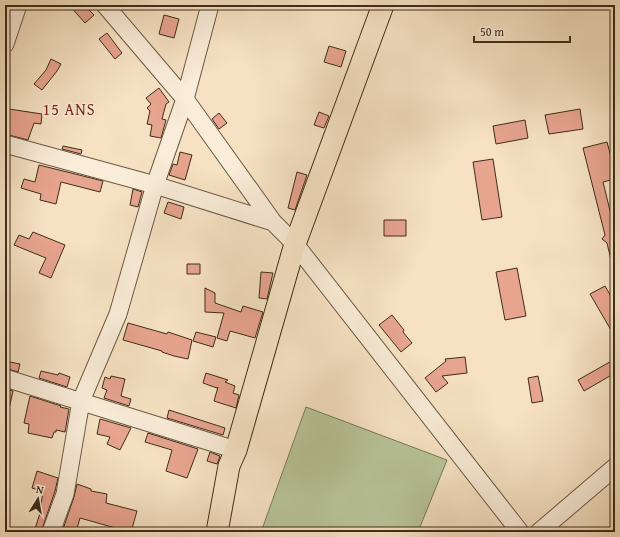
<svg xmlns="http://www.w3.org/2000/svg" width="620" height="537" viewBox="0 0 620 537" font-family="'Gentium Book Plus',serif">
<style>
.green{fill:#b7c498;stroke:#7a7858}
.building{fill:#e7a48f;stroke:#3e2d19}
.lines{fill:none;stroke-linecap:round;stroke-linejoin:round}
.minor-casing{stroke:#6c5a44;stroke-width:19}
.major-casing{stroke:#3e2d19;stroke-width:23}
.minor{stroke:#f9ecd8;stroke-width:17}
.major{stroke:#f6e2c3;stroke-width:21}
.labels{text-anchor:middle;stroke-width:3;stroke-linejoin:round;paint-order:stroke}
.neighbourhood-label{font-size:16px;letter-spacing:1px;fill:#7a1f14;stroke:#f9ecd8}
</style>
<rect width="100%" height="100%" fill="#f6e2c3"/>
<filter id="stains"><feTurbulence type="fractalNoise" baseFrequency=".005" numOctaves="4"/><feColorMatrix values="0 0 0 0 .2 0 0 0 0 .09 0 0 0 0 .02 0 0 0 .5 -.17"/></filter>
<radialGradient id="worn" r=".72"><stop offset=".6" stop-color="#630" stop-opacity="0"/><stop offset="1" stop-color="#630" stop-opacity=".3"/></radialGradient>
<path class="green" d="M306,407l141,53 -29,72h-157z"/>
<path class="building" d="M69,5h15l10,10 -9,8z
M164,15l15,4 -5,19 -15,-4z
M107,33l15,20 -7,6 -16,-20z
M329,46l17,5 -5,16 -17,-5z
M51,59l10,5 -4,7 -15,19 -8,-6 12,-14z
M159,88l10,14 -3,2 -4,15 4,1 -5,18 -11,-2 2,-11 -5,-1 3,-13 -3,-3 4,-4 -5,-6z
M9,109l33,5 -1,10 -7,-1 -6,17 -23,-6 3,-14 -3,-4v-2z
M580,109l3,20 -34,5 -4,-19z
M319,112l10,4 -5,12 -10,-3z
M219,113l8,10 -8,6 -7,-10z
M525,120l3,18 -32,6 -3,-18z
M607,142l8,30v7l-12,3 10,41h2v37h-4l-4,-17 -5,-4 3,-4 -22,-87z
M63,146l19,4 -1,4 -19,-5z
M180,152l12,3 -7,25 -16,-5 4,-11 4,1z
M493,159l9,58 -20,3 -9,-58z
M39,165l64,16 -3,11 -39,-10 -5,22 -16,-4 1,-6 -20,-6 3,-9 11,3z
M297,172l10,3 -12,35 -7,-2z
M133,189l9,3 -4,15 -8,-2z
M168,202l16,5 -3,12 -17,-6z
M384,220h22v16h-22z
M33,232l32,13 -14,33 -12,-5 7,-15 -32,-13 5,-10 10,4z
M187,264h13v10h-13z
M517,268l9,48 -21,4 -9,-48z
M261,272l12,1 -6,26 -8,-1z
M605,286l10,17v34l-25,-43z
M205,288l10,5v10l26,9 2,-6 20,6 -8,26 -25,-7 -3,10 -10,-3 7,-25 -19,-1z
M392,315l12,15 -1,2 9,11 -11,9 -22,-27z
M128,323l39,11 1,-2 24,8 -4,19 -14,-3 -12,-4v-1l-39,-11z
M196,332l20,5 -3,10 -20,-6z
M465,357l2,16 -25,3 6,7 -12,9 -11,-14 21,-17 -1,-2z
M615,359v14l-31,18 -6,-11z
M5,361l15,3 -2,8 -13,-4z
M41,371l17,4 1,-2 11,4 -3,10 -28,-9z
M206,373l22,7 -3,2 10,4 -2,7 6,2 -3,13 -22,-7 4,-14 -1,1 -14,-5z
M111,376l14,3 -4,17 10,3 -2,7 -25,-8 3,-8 -5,-2 3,-11 5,2z
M538,376l5,25 -11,2 -4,-25z
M5,388l8,3 -4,18h-4z
M30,396l31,10 -1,1 9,2 -4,23 -9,-2v2h-2l-2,6 -24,-5 1,-9 -5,-1z
M169,410l56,18 -2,7 -56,-17z
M100,419l31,9 -11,22 -13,-6 3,-7 -13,-3z
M148,433l50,16 -11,29 -21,-7 6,-21 -27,-8z
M210,452l10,4 -3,8 -10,-3z
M37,471l21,7 -3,13 -14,41h-7l7,-22h-1l3,-18 -11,-4z
M77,484l14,5v2l16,3 -1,9 31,8 -6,21h-13l1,-3 -39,-11 -4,14h-14l12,-35z"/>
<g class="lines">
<g class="minor-casing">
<path id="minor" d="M105,5l80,94 88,123 22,22 225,288
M5,44l13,-39
M5,144l150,41 118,37
M5,378l231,72
M51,532l14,-38 16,-93 37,-87 37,-129 30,-86 25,-94
M539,532l76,-65"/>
</g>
<g class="major-casing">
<path id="major" d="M217,532l12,-66 7,-16 59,-206 88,-239"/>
</g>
<use href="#minor" class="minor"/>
<use href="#major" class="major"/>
</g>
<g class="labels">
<g class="neighbourhood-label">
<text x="69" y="115">15 ANS</text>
</g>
</g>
<rect width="620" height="537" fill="none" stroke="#f6e2c3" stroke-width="20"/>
<rect x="6" y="6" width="608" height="525" fill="none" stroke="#3e2d19" stroke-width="2"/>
<rect x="10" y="10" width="600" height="517" fill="none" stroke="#3e2d19"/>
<g transform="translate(38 499) rotate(11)" stroke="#f9ecd8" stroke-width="3" paint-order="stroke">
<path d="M0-3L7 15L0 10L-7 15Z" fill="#3e2d19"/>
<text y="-6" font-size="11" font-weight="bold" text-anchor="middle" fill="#3e2d19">N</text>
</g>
<path d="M474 36v6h96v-6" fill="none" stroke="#3e2d19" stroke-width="2"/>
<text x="480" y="36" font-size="12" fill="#3e2d19" stroke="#f9ecd8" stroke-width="3" paint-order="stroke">50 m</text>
<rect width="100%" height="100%" filter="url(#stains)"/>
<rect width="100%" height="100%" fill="url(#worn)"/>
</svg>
